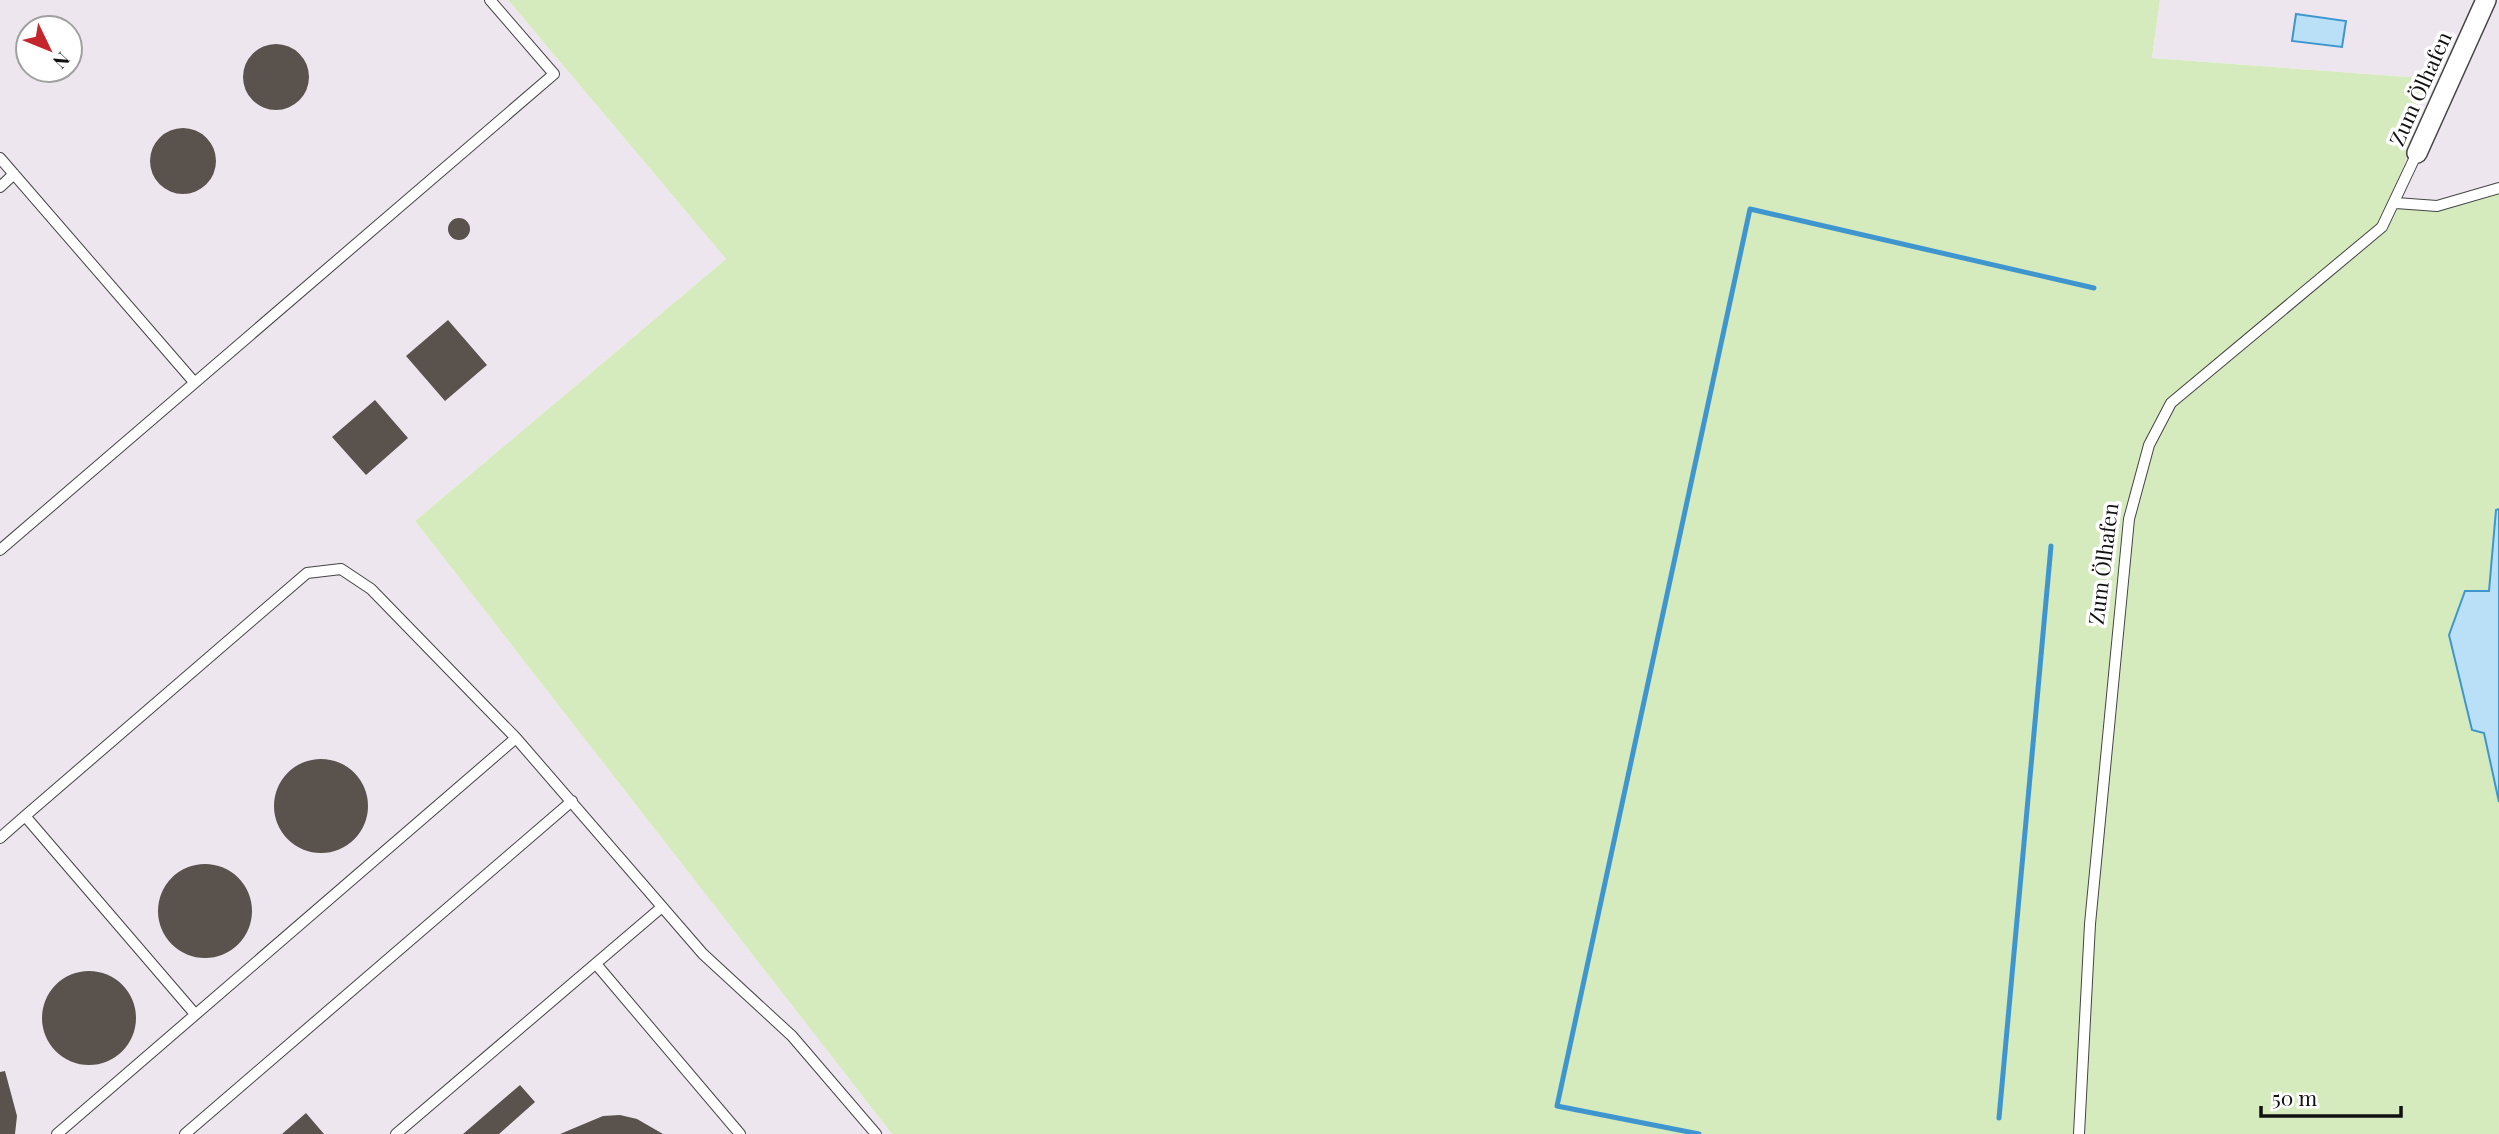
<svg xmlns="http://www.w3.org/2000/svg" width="2499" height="1134" viewBox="0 0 2499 1134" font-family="'Playfair Display',serif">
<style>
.industrial{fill:#eee6ef;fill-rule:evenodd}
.grass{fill:#d5ebbd}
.water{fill:#b9e0f7;stroke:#3f96cf;stroke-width:2}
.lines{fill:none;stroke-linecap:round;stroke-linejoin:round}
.stream{stroke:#3f96cf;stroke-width:5}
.building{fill:#5a524d}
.service-casing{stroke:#444;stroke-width:12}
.minor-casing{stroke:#444;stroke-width:22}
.service{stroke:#fff;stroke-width:10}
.minor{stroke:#fff;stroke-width:19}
.labels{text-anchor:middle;stroke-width:7;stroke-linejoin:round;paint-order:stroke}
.street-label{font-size:21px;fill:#111;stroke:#fff}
</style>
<rect width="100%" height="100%" fill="#fffdf5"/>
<path class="industrial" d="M0,0h508l218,259 -311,262 477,613h-892zM28,28h42v42h-42z
M2160,0h339v188l-62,18 -41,-3 26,-125 -270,-20z"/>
<path class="grass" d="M508,0h1652l-8,58 270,20 -25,124 40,4 62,-18v321l-3,1 -12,223 15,69v332h-1607l-477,-613 311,-262z"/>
<path class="water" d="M2296,14l50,7 -4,26 -50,-6z
M2499,509v293l-15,-69 -12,-3 -23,-95 16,-44h24l7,-81z"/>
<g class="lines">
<path class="stream" d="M1999,1118l52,-572
M1699,1134l-142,-28 193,-897 344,79"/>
</g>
<path class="building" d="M243 77a33 33 0 1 1 66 0a33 33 0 1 1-66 0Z
M150 161a33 33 0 1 1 66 0a33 33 0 1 1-66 0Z
M448 229a11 11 0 1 1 22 0a11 11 0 1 1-22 0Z
M448,320l39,45 -42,36 -39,-45z
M375,400l33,38 -42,37 -34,-38z
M274 806a47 47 0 1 1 94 0a47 47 0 1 1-94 0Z
M158 911a47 47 0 1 1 94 0a47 47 0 1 1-94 0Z
M42 1018a47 47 0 1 1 94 0a47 47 0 1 1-94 0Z
M5,1071l12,45 -2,18h-15v-62z
M520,1085l15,17 -36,32h-36z
M306,1113l18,21h-42z
M620,1115l17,4 26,15h-103l43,-18z"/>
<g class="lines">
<g class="service-casing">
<path id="service" d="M0,158l194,224
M0,187l14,-13
M2396,203l41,3 62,-18
M0,550l554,-476 -64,-74
M0,838l25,-22
M596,964l144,170
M195,1014l-170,-198 282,-243 34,-4 30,20 145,149 187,216 89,82 84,98
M57,1134l459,-396
M185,1134l387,-333
M396,1134l266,-227
M2079,1134l11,-210 39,-405 20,-74 22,-42 211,-176 35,-74"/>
</g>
<g class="minor-casing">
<path id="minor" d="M2417,153l69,-153"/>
</g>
<use href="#service" class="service"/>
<use href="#minor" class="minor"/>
</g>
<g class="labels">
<g class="street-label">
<text transform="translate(2421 89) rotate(-66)" y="7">Zum Ölhafen</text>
<text transform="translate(2104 564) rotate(-83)" y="7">Zum Ölhafen</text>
</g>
</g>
<g transform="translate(49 49) rotate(133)"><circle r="33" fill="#ffffff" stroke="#a0a0a0" stroke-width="2"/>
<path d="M0-5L12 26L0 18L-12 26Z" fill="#c4262e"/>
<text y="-10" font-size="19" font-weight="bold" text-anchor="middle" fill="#111111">N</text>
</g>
<path d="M2261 1106v10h140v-10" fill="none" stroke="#111111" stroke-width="3.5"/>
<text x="2272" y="1106" font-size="21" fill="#111111" stroke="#ffffff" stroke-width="5" paint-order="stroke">50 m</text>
</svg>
